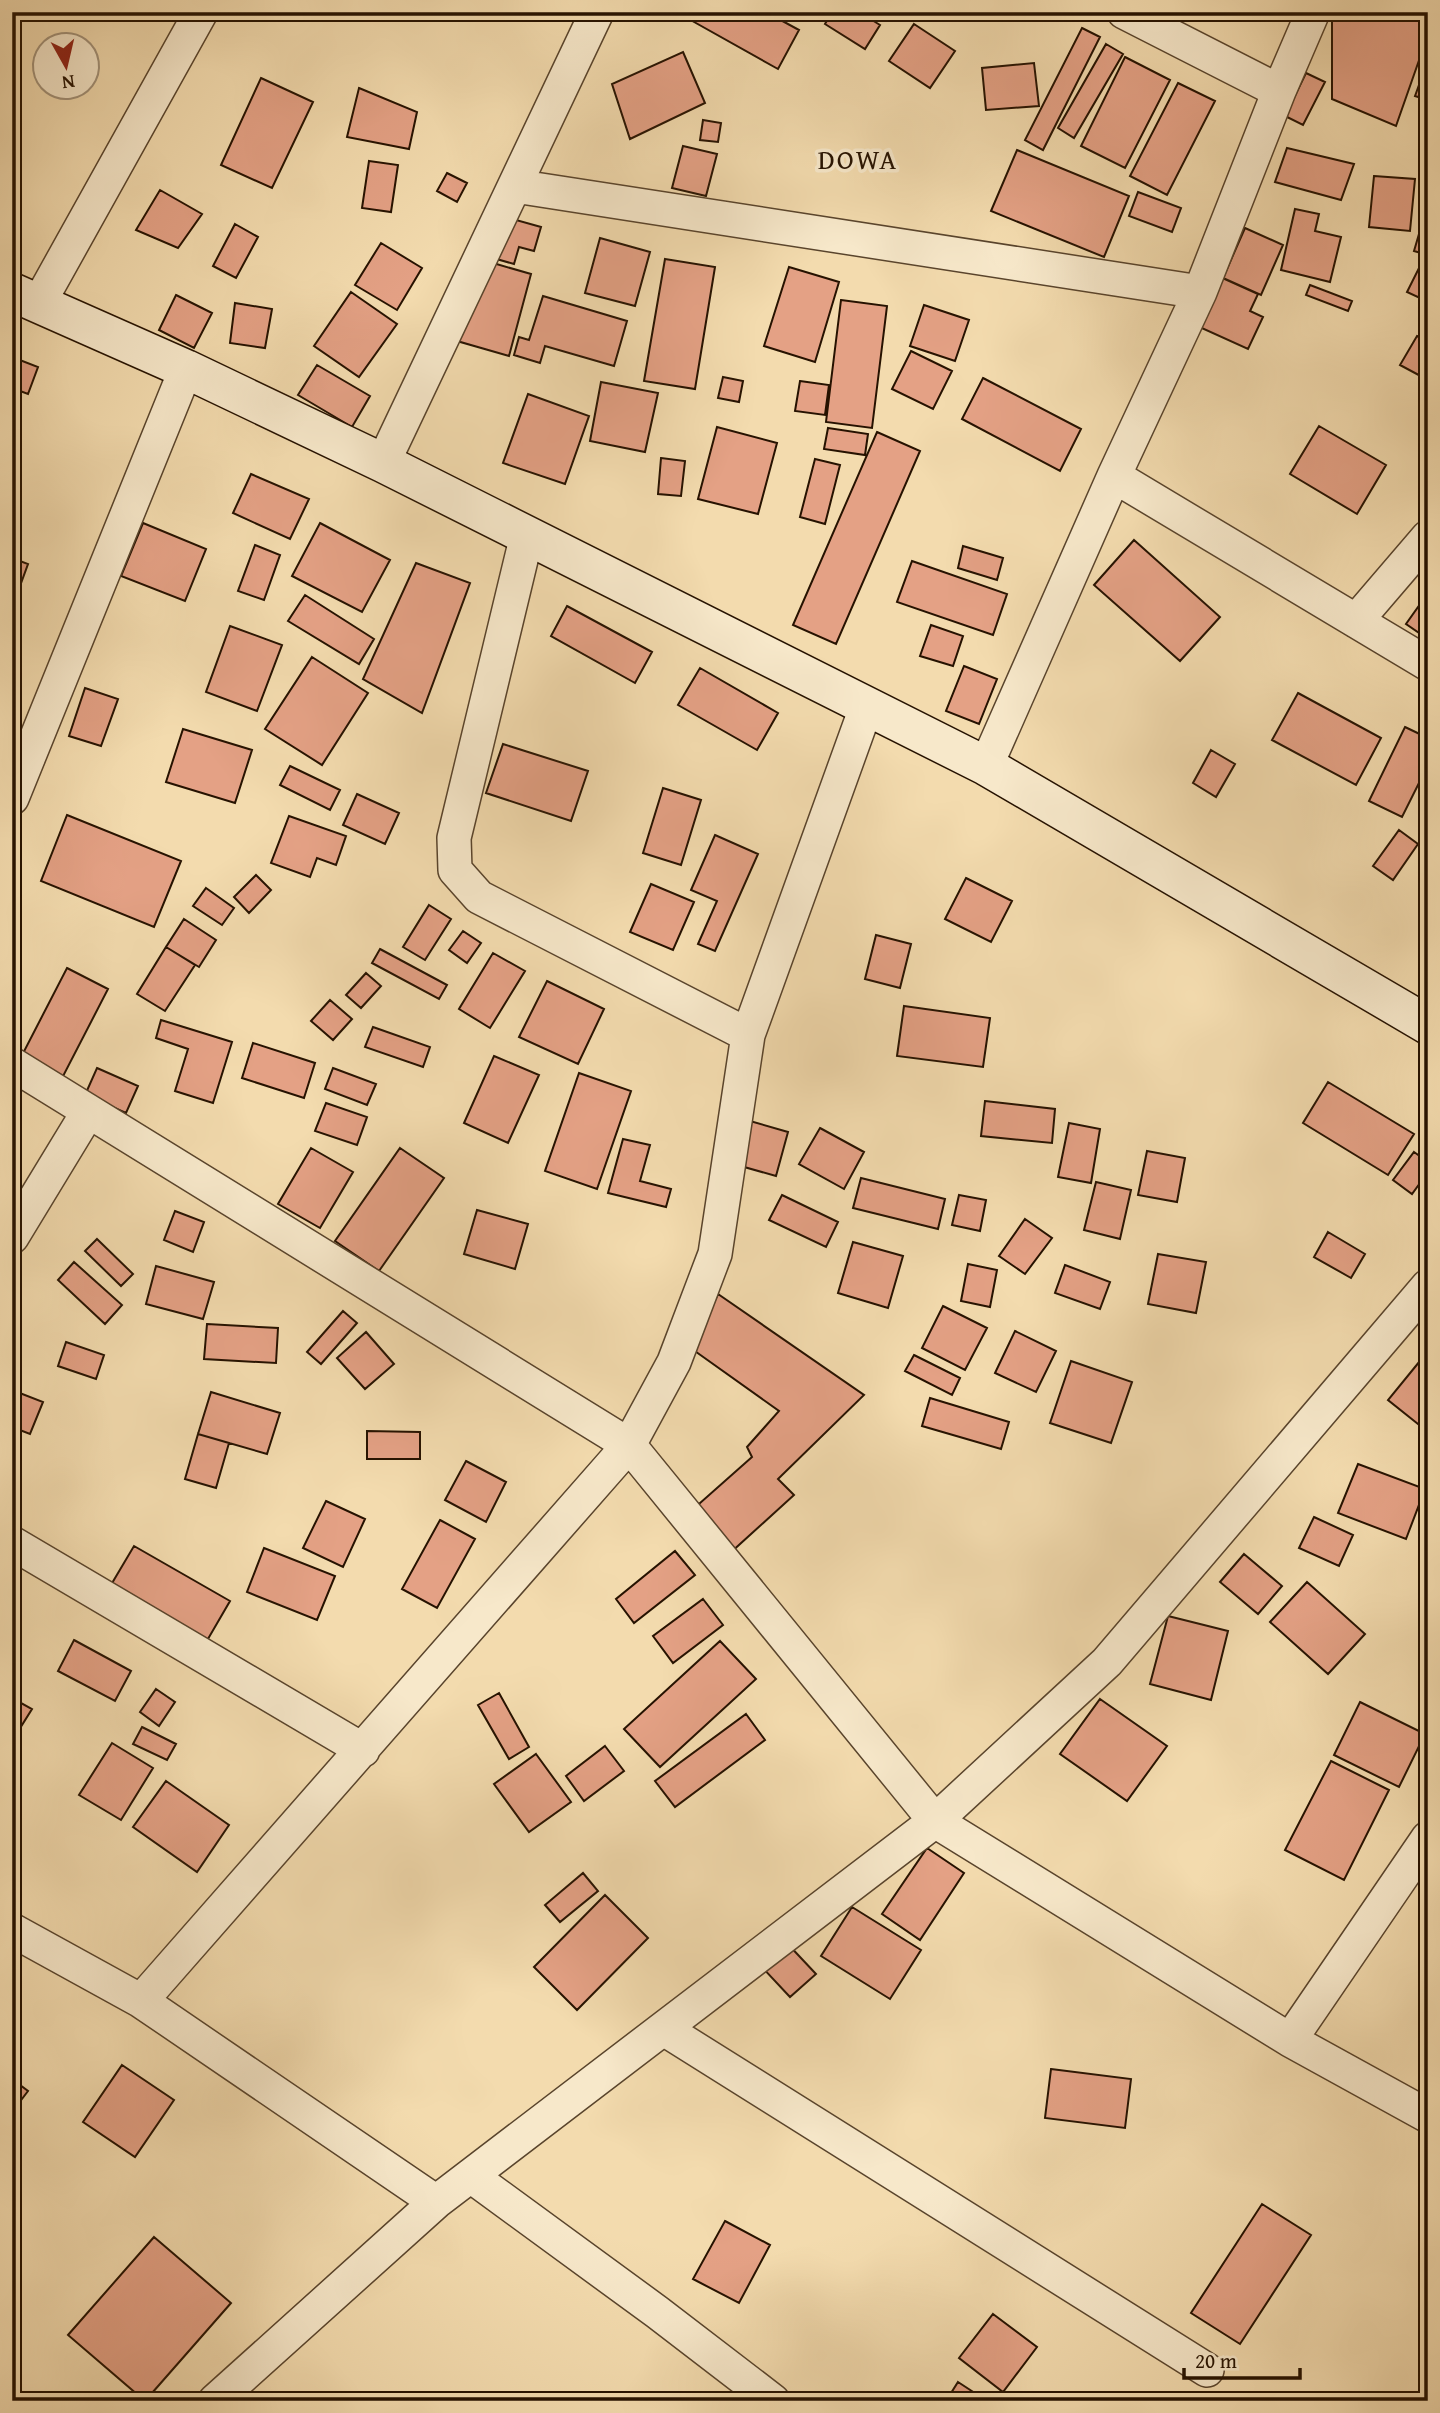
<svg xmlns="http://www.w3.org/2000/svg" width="1440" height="2413" viewBox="0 0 1440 2413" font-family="'Gentium Book Plus',serif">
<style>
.building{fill:#e4a185;stroke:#261200;stroke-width:2}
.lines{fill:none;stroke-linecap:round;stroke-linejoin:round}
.street-casing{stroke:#59442c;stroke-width:36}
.secondary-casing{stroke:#261200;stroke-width:41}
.street{stroke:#f7e8ca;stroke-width:33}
.secondary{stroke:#f7e8ca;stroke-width:38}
.labels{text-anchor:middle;stroke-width:7;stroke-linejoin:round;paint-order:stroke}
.neighbourhood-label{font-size:28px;letter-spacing:2px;fill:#261200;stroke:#f7e8ca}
</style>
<rect width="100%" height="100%" fill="#f3dbae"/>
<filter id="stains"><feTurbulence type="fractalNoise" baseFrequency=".00286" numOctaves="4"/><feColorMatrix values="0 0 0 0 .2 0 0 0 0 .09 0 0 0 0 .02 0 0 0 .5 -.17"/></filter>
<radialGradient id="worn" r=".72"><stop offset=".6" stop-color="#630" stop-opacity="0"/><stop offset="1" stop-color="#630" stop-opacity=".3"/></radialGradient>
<path class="building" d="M664,12h18l-5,8z
M691,12h75l33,18 -21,39 -91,-51z
M832,12h27l21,13 -15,24 -40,-25z
M1341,12h87v35l-5,2 -27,77 -64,-27v-82z
M914,24l41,27 -25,37 -41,-27z
M1082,28l18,9 -57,113 -18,-10z
M1106,44l17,10 -49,84 -16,-10z
M683,52l22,51 -75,36 -18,-55z
M1125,57l45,23 -45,88 -44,-22z
M1428,60v40l-13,-4z
M1034,63l5,43 -53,4 -4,-42z
M1306,73l19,9 -22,43 -18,-9z
M261,78l52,24 -41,86 -51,-23z
M1178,83l37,18 -48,94 -37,-19z
M359,88l58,24 -8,37 -62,-12z
M703,120l18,3 -3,19 -18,-2z
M683,146l34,8 -11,42 -34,-8z
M1287,148l67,16 -13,36 -66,-18z
M1017,150l112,46 -25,61 -113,-46z
M369,161l29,4 -7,47 -29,-4z
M447,173l20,10 -10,19 -20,-11z
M1374,176l41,3 -5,52 -41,-4z
M160,190l42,24 -24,34 -42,-18z
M1138,192l43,16 -9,24 -43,-16z
M1295,209l24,5 -4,17 26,6 -11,45 -49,-12z
M505,217l36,10 -7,24 -15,-4 -5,17 -21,-6z
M235,224l23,13 -22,41 -23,-12z
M1421,227l7,1v27l-14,-4z
M1245,228l38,17 -22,50 -38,-17z
M600,238l50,14 -15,54 -50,-13z
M381,243l41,25 -25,42 -42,-25z
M665,259l50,8 -20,122 -51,-8z
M493,263l38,11 -22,82 -52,-15z
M1421,264l7,3v20l-6,12 -15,-7z
M789,267l50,15 -24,80 -51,-16z
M1207,271l51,23 -8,17 13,6 -15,32 -64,-29z
M1310,285l42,16 -4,10 -42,-16z
M351,292l46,32 -38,53 -45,-31z
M176,295l36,18 -18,35 -35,-18z
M543,296l84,25 -13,45 -69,-20 -5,17 -26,-8 5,-18 10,3z
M841,300l46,6 -15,122 -46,-6z
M235,303l37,6 -7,39 -35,-5z
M924,305l45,15 -14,41 -45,-15z
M1417,336l11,6v38l-28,-15z
M911,351l41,20 -19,38 -41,-20z
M12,357l26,10 -10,27 -16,-6z
M317,365l53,31 -18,31 -54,-32z
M723,377l20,4 -4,21 -21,-4z
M983,378l98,51 -21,42 -98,-52z
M800,381l29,4 -4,30 -30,-4z
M601,382l57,11 -13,59 -55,-11z
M528,394l61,22 -24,68 -62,-21z
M1319,426l67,39 -29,49 -67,-40z
M717,427l60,16 -19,71 -60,-15z
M828,428l40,6 -3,21 -41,-6z
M877,432l43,19 -84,193 -43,-19z
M661,458l24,3 -4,35 -23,-2z
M815,459l25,6 -15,59 -25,-7z
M251,474l58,25 -19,40 -57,-26z
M143,523l63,26 -21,52 -64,-25z
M320,523l70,37 -28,52 -70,-36z
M1134,540l86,77 -40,44 -86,-76z
M255,545l25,10 -16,45 -26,-9z
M963,546l40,12 -6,22 -39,-12z
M12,558l16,6 -16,44z
M912,561l95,33 -14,41 -96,-33z
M416,563l54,20 -48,130 -59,-34z
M1428,593v46l-22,-15z
M305,595l69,44 -15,25 -71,-43z
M567,606l85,46 -17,31 -84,-47z
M931,625l32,11 -10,30 -33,-10z
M230,626l52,19 -25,66 -51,-19z
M312,657l56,36 -46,72 -57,-36z
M964,666l33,13 -18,45 -33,-13z
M700,668l78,45 -21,37 -79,-45z
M85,688l33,11 -17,47 -32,-10z
M1298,693l83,45 -25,47 -84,-45z
M1405,727l23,11v27l-26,52 -33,-16z
M183,729l69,21 -17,53 -69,-21z
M503,744l85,27 -17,50 -85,-28z
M1211,750l24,14 -19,33 -23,-14z
M290,766l50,24 -10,20 -50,-25z
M663,788l38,12 -20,65 -38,-12z
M357,794l42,19 -14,31 -42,-19z
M67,815l114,46 -27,66 -113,-46z
M289,816l57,20 -10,29 -19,-7 -7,19 -39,-14z
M1399,830l19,14 -25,36 -20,-14z
M715,835l43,19 -43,97 -17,-7 19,-43 -26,-11z
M256,875l15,15 -22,23 -15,-16z
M966,878l46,23 -21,41 -46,-23z
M651,884l43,18 -21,48 -43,-18z
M206,888l28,20 -12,17 -29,-19z
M429,905l22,14 -26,41 -22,-13z
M184,919l32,21 -17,27 -33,-20z
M463,931l18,12 -14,20 -18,-13z
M876,935l35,9 -11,44 -35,-9z
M166,947l29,18 -30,46 -28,-17z
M380,949l67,36 -8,14 -67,-36z
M493,953l32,18 -35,57 -31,-19z
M67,968l41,21 -49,95 -41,-21z
M366,973l15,13 -20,22 -15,-13z
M547,981l57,28 -26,55 -59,-27z
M330,1000l22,19 -19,21 -22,-19z
M904,1006l86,12 -7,49 -86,-11z
M161,1020l71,22 -19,61 -38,-12 13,-42 -32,-11z
M373,1027l57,20 -7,20 -58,-20z
M253,1043l62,20 -11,35 -62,-20z
M494,1056l45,19 -31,68 -44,-20z
M97,1068l41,18 -12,27 -41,-18z
M333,1068l43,16 -9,21 -42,-16z
M579,1073l52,18 -34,98 -52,-18z
M1328,1082l86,52 -26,41 -85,-52z
M985,1101l70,8 -3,34 -71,-7z
M326,1103l41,14 -10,28 -42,-14z
M743,1119l45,13 -12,44 -46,-13z
M1069,1123l31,6 -9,54 -33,-6z
M820,1128l44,24 -20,37 -45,-25z
M623,1139l27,6 -10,36 31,8 -5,18 -58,-14z
M311,1148l42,24 -33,56 -42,-24z
M400,1148l44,30 -65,93 -44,-30z
M1147,1151l38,7 -8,44 -39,-7z
M1414,1152l14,10v10l-16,22 -19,-14z
M861,1178l84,21 -7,30 -85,-21z
M1096,1182l35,8 -11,49 -36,-9z
M782,1195l56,27 -12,25 -57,-27z
M959,1195l27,5 -6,31 -28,-6z
M477,1210l51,14 -13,45 -51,-15z
M175,1211l29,11 -11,30 -29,-12z
M1025,1219l27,19 -27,36 -26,-18z
M1328,1232l37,22 -14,24 -37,-21z
M97,1239l36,35 -12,12 -36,-35z
M853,1242l50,14 -15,52 -50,-15z
M1158,1254l48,8 -10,51 -48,-9z
M74,1262l48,43 -17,19 -47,-44z
M968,1264l29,6 -7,37 -29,-6z
M1065,1265l45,17 -10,27 -45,-16z
M156,1266l58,16 -11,37 -57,-15z
M718,1294l146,101 -86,84 16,16 -65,59 -38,-43 61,-54 -5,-10 32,-36 -87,-62z
M943,1306l44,22 -22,42 -43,-22z
M343,1311l14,12 -36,41 -14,-12z
M207,1324l71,4 -2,35 -72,-4z
M1015,1331l41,20 -20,41 -41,-19z
M366,1332l28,32 -29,25 -28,-31z
M66,1342l38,13 -8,24 -38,-13z
M914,1355l46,23 -8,17 -47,-24z
M1424,1356l4,3v73l-40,-32z
M1071,1361l61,21 -21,61 -61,-20z
M12,1390l31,12 -13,32 -18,-7z
M211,1392l69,21 -13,41 -69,-20z
M930,1398l79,24 -8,27 -79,-23z
M367,1431l53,1v27h-53z
M198,1434l31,9 -13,45 -31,-9z
M466,1461l40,21 -20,40 -41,-22z
M1358,1464l67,25 -19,50 -68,-26z
M326,1501l39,18 -22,48 -40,-19z
M1314,1517l39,18 -14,31 -40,-18z
M440,1520l35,19 -38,69 -35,-19z
M134,1546l96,55 -29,50 -96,-56z
M264,1548l71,28 -18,44 -70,-28z
M675,1551l20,24 -61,48 -18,-24z
M1244,1554l38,32 -24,28 -38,-32z
M1307,1582l58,52 -37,40 -58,-52z
M703,1599l20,26 -50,38 -20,-27z
M1168,1616l60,15 -17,69 -61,-16z
M74,1640l57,31 -16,30 -57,-30z
M720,1641l36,38 -96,88 -36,-38z
M156,1689l19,13 -16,24 -19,-14z
M499,1693l30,54 -20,12 -31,-54z
M12,1698l20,11 -20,32z
M1100,1699l67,47 -40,55 -67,-47z
M1360,1702l65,32 -26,53 -65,-32z
M746,1714l19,26 -90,67 -20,-26z
M142,1727l34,17 -9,16 -34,-16z
M112,1743l41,25 -32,52 -42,-25z
M605,1746l19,25 -40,30 -18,-25z
M536,1754l35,48 -42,30 -35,-48z
M1331,1761l58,29 -45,90 -59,-30z
M166,1781l63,44 -32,47 -64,-45z
M927,1848l37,25 -44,67 -38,-26z
M583,1873l15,18 -38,31 -15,-17z
M1428,1881v19l-8,-4z
M605,1895l43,43 -71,72 -43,-43z
M852,1907l69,43 -31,49 -69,-43z
M785,1941l31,33 -26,23 -30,-32z
M122,2065l52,35 -39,57 -52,-35z
M1051,2069l80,10 -6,49 -80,-10z
M12,2079l16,12 -16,21z
M1262,2204l49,31 -71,109 -49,-31z
M725,2221l45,24 -31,58 -46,-24z
M154,2237l77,66 -86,98 -77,-66z
M993,2314l44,33 -34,45 -44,-34z
M958,2382l29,19h-41z"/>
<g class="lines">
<g class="street-casing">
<path id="street" d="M1124,12l155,79
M515,186l685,106
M39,303l162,-291
M383,463l214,-451
M1114,476l314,188
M527,535l-73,303 1,32 24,27 269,138
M1356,621l72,-84
M986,766l128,-290 86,-184 79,-201 34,-79
M12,798l174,-429
M12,1064l617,381 306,376 355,219 138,76
M12,1237l76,-125
M12,1543l351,207
M12,1930l129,71 295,201
M141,2001l488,-556 45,-83 41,-108 33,-219 119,-330
M664,2029l543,341
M1290,2040l138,-202
M471,2176l186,136 116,89
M215,2401l221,-199 499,-381 172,-159 321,-376"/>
</g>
<g class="secondary-casing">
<path id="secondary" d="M12,292l174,77 197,94 603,303 442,259"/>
</g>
<use href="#street" class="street"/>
<use href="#secondary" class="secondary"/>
</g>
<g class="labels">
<g class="neighbourhood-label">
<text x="858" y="169">DOWA</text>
</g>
</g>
<rect width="1440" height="2413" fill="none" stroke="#f3dbae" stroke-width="42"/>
<rect x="14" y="14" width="1412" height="2385" fill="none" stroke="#261200" stroke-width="3.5"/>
<rect x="21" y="21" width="1398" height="2371" fill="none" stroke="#261200" stroke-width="2"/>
<g transform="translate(66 66) rotate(172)"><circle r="33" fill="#f7e8ca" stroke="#a39279" stroke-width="2"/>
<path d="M0-5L12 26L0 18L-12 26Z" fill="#8f2418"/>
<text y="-10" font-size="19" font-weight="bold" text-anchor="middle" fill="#261200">N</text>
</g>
<path d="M1184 2368v10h116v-10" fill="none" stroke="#261200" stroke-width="3.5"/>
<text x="1195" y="2368" font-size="21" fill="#261200" stroke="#f7e8ca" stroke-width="5" paint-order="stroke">20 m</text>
<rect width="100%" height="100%" filter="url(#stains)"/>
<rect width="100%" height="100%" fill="url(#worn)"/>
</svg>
